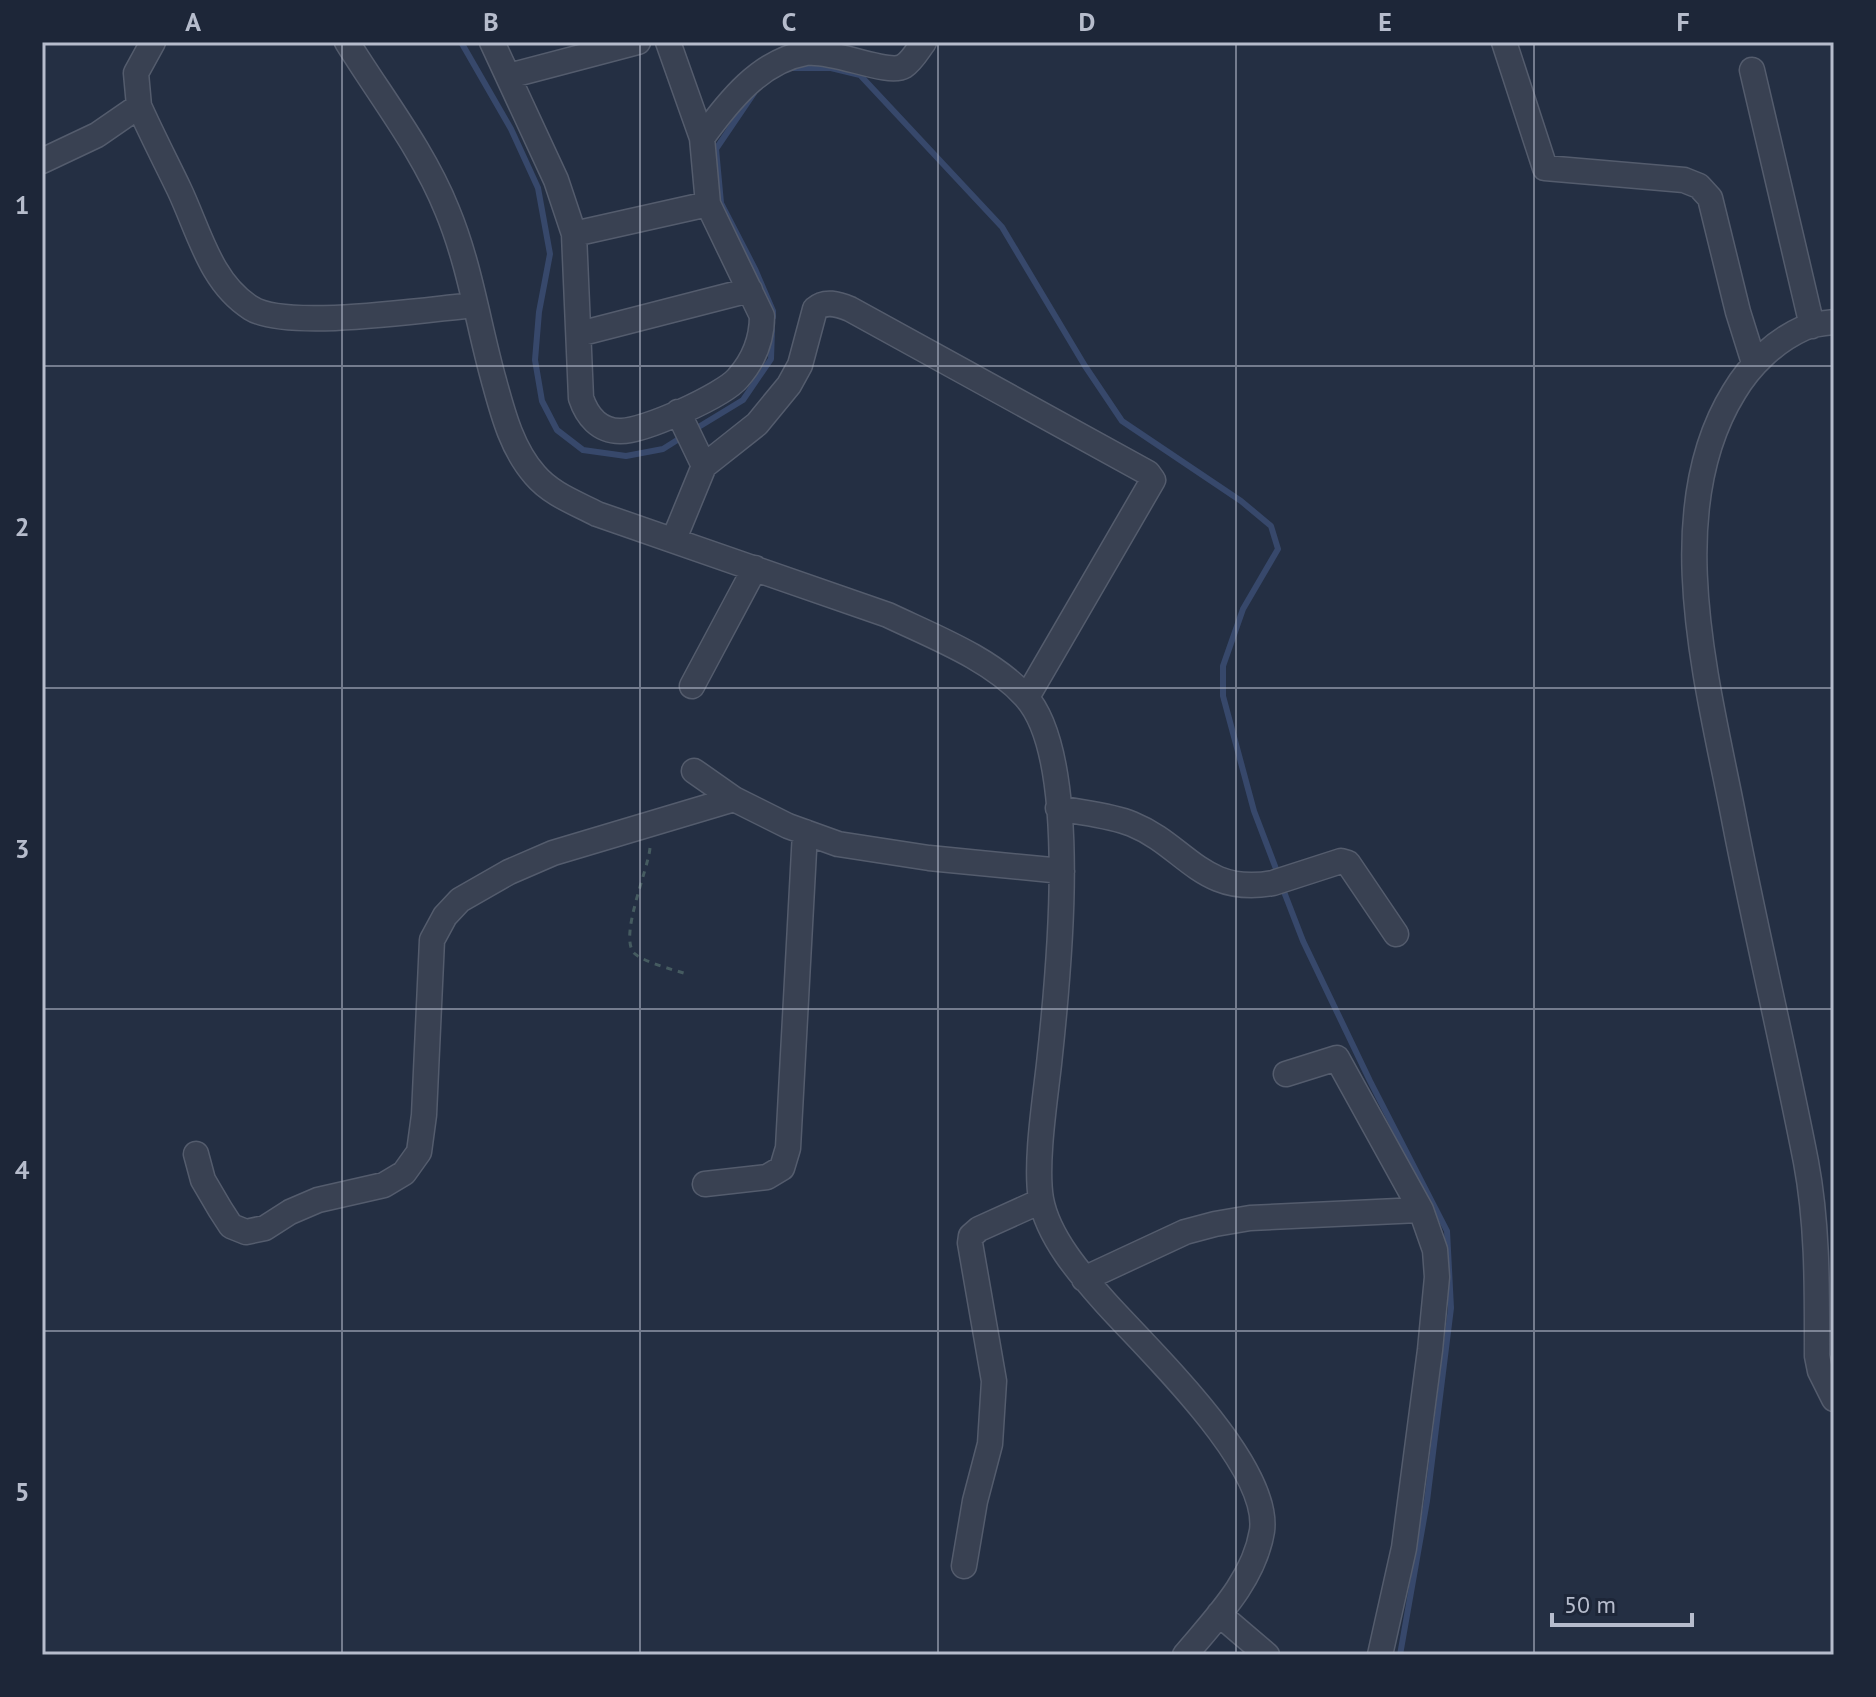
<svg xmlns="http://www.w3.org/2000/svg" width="1876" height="1697" viewBox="0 0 1876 1697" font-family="'PT Sans',sans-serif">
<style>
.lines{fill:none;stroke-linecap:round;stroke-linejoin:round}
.stream{stroke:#37486b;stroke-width:6}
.minor-casing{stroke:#545c6d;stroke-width:27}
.path{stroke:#455b60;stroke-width:3;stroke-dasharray:6 6;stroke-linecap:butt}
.minor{stroke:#394152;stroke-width:24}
.grid{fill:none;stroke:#b6bccc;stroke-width:2;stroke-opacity:0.55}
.neatline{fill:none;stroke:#b6bccc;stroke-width:3}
.grid-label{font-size:26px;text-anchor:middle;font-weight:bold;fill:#b6bccc}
</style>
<rect width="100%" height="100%" fill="#242f43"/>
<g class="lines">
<path class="stream" d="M461,42l50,87 27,59 12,66 -11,58 -4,48 7,41 15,29 26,20 43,6 37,-7 19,-12
M793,68h38l29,7 142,152 83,139 37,55 119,80 30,25 7,23 -35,60 -20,57v30l31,115 24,63
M754,93l-38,56 5,54 34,66 18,42v6
M692,431l51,-31 28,-41 1,-30
M1281,884l22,57 67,140 77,150 4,77 -24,193 -27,154"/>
<g class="minor-casing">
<path id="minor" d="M347,42c34,55 76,108 100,168 23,55 31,114 47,171 9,33 18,68 41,94 16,19 41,28 62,39l291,101c46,22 102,43 137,81 57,62 33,285 24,368 -4,36 -14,100 -8,135 7,38 39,75 64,103 43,48 166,163 157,229 -8,49 -46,87 -77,124
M492,42l64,138 18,54 7,164c6,18 18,33 39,33 23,1 104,-36 118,-53 16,-18 24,-38 24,-62l-54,-112 -6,-66 -34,-96
M1504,42l41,126 139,12 15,6 11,12 28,114 16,51
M1752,70l60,256
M509,76l129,-34
M139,106c13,29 27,56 40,83 20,42 31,93 72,119 35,23 178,1 224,-3
M702,138c26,-36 58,-77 104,-85 27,-4 82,23 98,13 8,-5 14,-16 20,-24
M42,161l55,-26 42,-29 -3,-33 17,-31
M574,234l134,-30
M1834,322c-10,1 -21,2 -30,6 -29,13 -54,37 -70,64 -76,123 -24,300 1,432 22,113 49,225 71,338 12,64 11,129 11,194l3,15 14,28
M579,334l171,-44
M678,412l26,54
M674,539l30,-73 53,-42 32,-39 11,-20 15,-56c10,-9 23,-5 35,0l298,164 5,7 -126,217
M692,686l63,-118
M694,771l40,28 54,27 50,18 91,14 133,13
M1058,808c24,5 52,7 74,16 54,22 70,72 141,59l68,-22 7,2 48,71
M1286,1074l51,-16 84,152 14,40 2,27 -7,73 -26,198 -24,107
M196,1154l7,26 17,29 11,17 15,6 19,-4 25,-16 28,-12 66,-15 20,-12 15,-21 5,-37 8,-175 13,-24 15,-16 49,-28 44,-19 181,-54
M705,1184l62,-7 15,-9 6,-20 17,-316
M1084,1279l101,-47 30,-8 35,-6 169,-8
M964,1566l11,-65 15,-57 4,-63 -24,-138 1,-7 8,-7 62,-28
M1219,1614l48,41"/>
</g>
<path class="path" d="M650,848c-2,22 -31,88 -16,105 9,9 40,17 53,21"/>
<use href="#minor" class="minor"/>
</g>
<path class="grid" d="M342,42v1613M640,42v1613M938,42v1613M1236,42v1613M1534,42v1613M42,366h1792M42,688h1792M42,1009h1792M42,1331h1792"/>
<rect width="1876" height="1697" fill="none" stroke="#1d2638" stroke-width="88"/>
<path d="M1552 1613v12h140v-12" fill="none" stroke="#b6bccc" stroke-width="4"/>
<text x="1564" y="1613" font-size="24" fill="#b6bccc" stroke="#1d2638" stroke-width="6" paint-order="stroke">50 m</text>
<rect x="44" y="44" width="1788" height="1609" class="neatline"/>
<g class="grid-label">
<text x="193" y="31">A</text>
<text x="491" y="31">B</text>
<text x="789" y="31">C</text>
<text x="1087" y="31">D</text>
<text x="1385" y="31">E</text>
<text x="1683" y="31">F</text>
<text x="22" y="214">1</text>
<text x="22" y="536">2</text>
<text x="22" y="858">3</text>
<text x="22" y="1179">4</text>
<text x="22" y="1501">5</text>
</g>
</svg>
